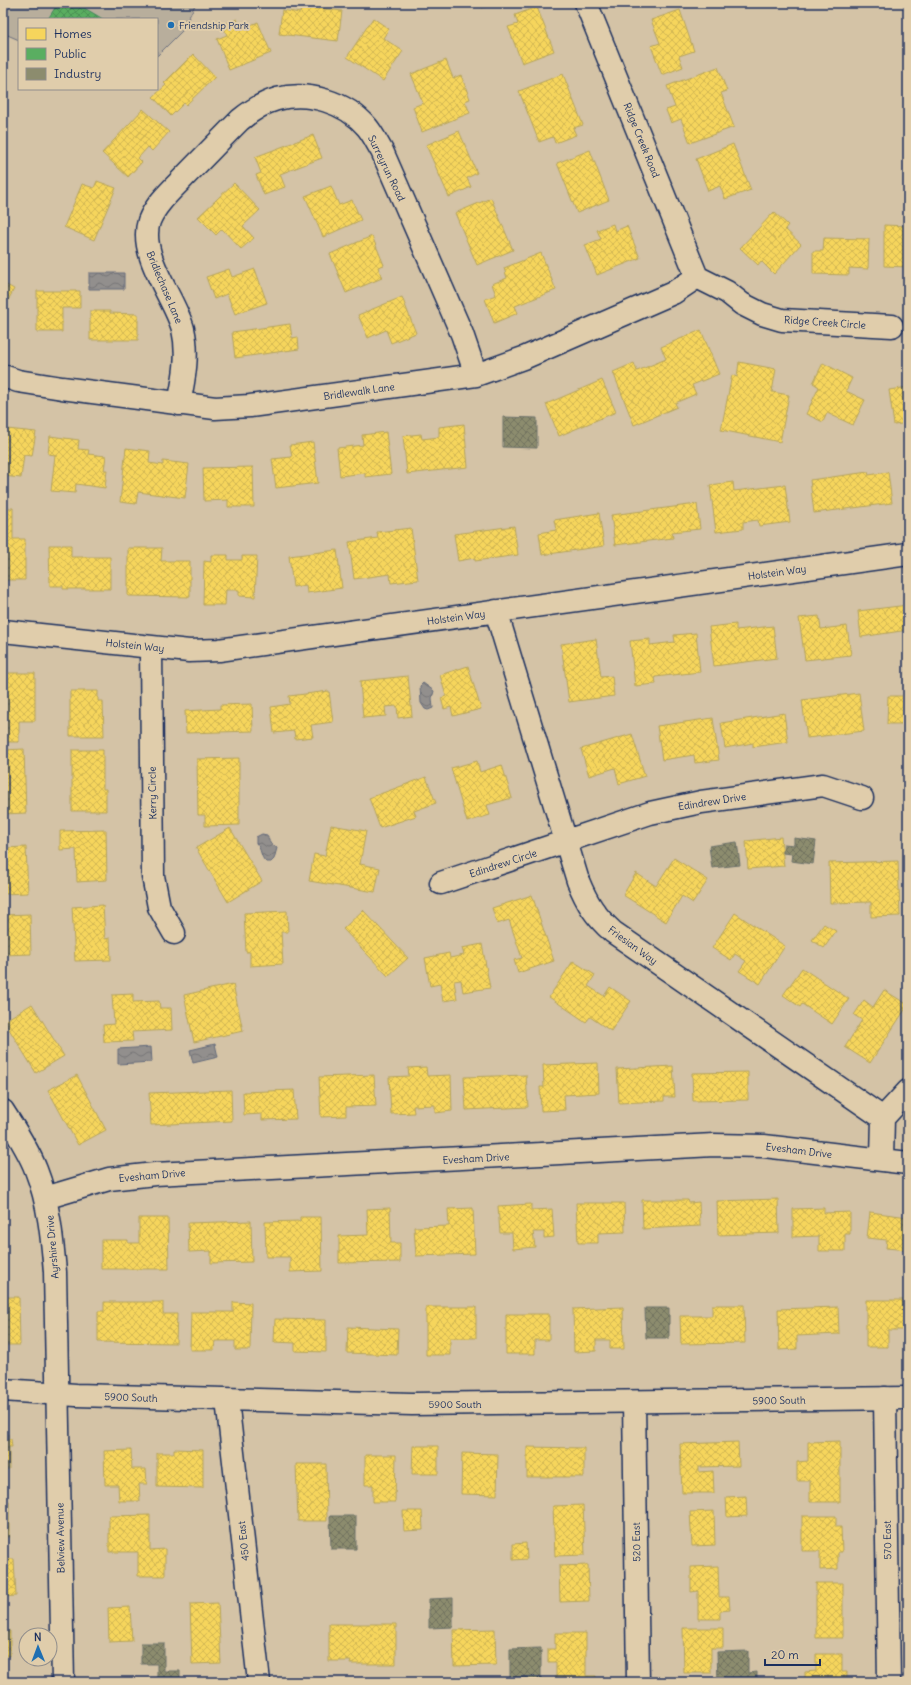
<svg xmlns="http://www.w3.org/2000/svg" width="911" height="1685" viewBox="0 0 911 1685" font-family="Delius,sans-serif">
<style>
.grass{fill:#b8ae9c;stroke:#6a6e7d}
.water{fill:url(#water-waves);stroke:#62697a}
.homes{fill:url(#homes-cross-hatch);stroke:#b4a35d}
.public{fill:url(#public-cross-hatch);stroke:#478860}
.industry{fill:url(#industry-cross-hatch);stroke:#6a7069}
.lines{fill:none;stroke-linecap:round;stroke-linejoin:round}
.minor-casing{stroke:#1b2f5e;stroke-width:25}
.major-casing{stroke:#1b2f5e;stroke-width:25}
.minor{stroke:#e0cdab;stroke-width:22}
.major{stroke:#e0cdab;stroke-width:22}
.poi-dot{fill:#1f6fb2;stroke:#e0cdab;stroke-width:1.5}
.labels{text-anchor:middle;stroke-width:4;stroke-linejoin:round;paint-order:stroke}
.poi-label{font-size:10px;fill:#1b2f5e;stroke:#e0cdab;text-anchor:start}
.street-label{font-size:10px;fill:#1b2f5e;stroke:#e0cdab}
</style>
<defs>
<pattern id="water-waves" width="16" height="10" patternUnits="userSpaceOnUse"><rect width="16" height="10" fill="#928f8d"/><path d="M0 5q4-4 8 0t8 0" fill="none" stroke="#767576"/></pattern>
<pattern id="homes-cross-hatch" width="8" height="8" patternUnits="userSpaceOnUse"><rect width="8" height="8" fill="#f6d55c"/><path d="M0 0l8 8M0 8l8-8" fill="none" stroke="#d2b752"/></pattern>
<pattern id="public-cross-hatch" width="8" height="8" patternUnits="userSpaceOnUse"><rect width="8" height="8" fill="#5aae61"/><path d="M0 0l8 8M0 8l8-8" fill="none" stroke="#4a8e53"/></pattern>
<pattern id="industry-cross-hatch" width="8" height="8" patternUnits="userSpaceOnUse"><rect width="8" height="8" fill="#8c8c6e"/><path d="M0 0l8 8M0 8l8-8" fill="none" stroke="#72735e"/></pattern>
</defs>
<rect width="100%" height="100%" fill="#d4c3a6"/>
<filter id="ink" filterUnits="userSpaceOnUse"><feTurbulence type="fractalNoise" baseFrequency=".025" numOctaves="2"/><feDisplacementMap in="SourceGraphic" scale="8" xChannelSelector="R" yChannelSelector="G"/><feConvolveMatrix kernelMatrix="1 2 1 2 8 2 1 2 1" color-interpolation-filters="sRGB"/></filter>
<g filter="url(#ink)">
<path class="grass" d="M3,3h193l-14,28 -25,25v-37h-138v21l-16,-7z"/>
<path class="water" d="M89,273h35v16h-35z
M423,683l11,8 -2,7 1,10 -5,2 -3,-1 -4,-6 -1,-17z
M262,834l5,1 3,8 7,5 -3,11 -3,3h-5c-6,-5 -4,-13 -10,-19v-6z
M215,1044l3,13 -25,6 -3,-13z
M151,1047l1,15 -34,2v-15z"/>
<path class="homes" d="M480,3h16l-14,5z
M301,6l41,5 -4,30 -59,-7 3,-24 18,3z
M537,7l17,44 -32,12 -14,-36 10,-3 -3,-9z
M680,10l14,41 -15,5 4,11 -21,8 -11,-29 9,-3 -9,-23z
M373,18l16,11 -6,9 20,13 -20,30 -36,-24z
M237,19l4,10 17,-7 13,31 -42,17 -12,-31 10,-4 -5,-10z
M193,54l22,23 -29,28 -2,-2 -13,13 -18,-19 13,-12 -2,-2z
M446,60l7,18 8,-3 9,24 -5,2 5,12 -48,19 -9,-25 10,-4 -12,-29z
M718,67l9,24 -6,2 13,34 -44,16 -9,-24 -10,4 -5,-13 9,-3 -8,-21z
M563,74l20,51 -10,3 3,7 -21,8 -2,-6 -14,5 -20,-51z
M143,109l26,23 -17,19 -4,-4 -10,11 4,4 -14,15 -26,-24z
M459,131l18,42 -10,5 4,9 -22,10 -23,-52z
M313,135l9,23 -42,16 5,13 -21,8 -8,-20 5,-2 -6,-16z
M733,144l18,46 -26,9 -5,-13 -12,5 -12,-32z
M590,150l19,50 -32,13 -20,-50z
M97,181l19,7 -22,52 -30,-13 18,-43 12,4z
M234,183l26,27 -17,16 11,12 -13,11 -19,-20 -6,6 -18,-18z
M331,186l8,19 13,-5 9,20 -38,17 -18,-41z
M491,198l22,52 -36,15 -22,-52z
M774,212l14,13 -3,4 16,15 -27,30 -13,-13 -3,4 -18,-17z
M613,224l2,7 12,-5 13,32 -43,17 -12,-30 16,-6 -4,-9z
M884,225l24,1v41l-24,-1z
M372,236l12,29 -6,2 4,11 -36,15 -16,-39z
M824,238l45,1 -1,30 -19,-1v7l-36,-1v-23h10z
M541,253l15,37 -41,16 3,7 -24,10 -9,-24 11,-4 -4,-11 15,-6 -3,-10z
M229,269l3,8 23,-8 12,34 -32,11 -8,-20 -13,5 -8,-22z
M3,283l11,6 -11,21z
M37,291h43v17h-18v24h-25z
M402,297l14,36 -25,10 -5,-13 -18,8 -10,-23z
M90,311h20v2l28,1v26h-48z
M290,324l2,14 6,-1 1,12 -64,9 -3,-26z
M701,330l18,44 -27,11 4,9 -21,9 2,4 -43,18 -21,-53 21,-9 3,8 29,-12 -5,-12z
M739,362l37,7 -4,23 17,3 -9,47 -59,-12 11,-55 5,2z
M823,363l29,15 -6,13 19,9 -12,25 -26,-12 -4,9 -17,-8 13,-27 -6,-4z
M602,380l14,32 -57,24 -13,-32z
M908,387v36l-14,2 -5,-35z
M464,424l4,43 -61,7 -4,-38 18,-2 1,5 17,-2v-10z
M7,429l29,3 -4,24 -8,-1 -3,23 -18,-2v-29z
M386,432l5,42 -26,3v-4l-25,3 -3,-28 26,-3 -1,-10z
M50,436l29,4 -1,9 11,1 -1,4 18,2 -2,14h3l-2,18 -29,-4 -1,9 -24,-2 4,-36 -7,-1z
M313,442l5,41 -42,5 -4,-29 20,-2 -2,-12z
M126,448l24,3 -1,12 14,2v-4l26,3 -4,34 -47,-6 -2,12 -16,-2z
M253,467l1,40h-26v-7l-24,1 -1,-33z
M868,472l1,3 19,-3 4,31 -78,10 -4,-33z
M733,482l1,9 51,-6 5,37 -31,4 -1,-6 -15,2v7l-27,3 -6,-47z
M697,504l3,25 -28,3 1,6 -58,7 -4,-30z
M3,508h10v31h12v41h-22z
M599,513l5,33 -62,9 -3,-22 17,-3 -2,-10z
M514,526l4,29 -43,6v-3l-17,3 -4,-27z
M411,528l7,52 -27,3 -1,-9 -36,5 -5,-37 29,-4 -1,-6z
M49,545h22v12h39v32h-47v-3h-13z
M128,548h34l-1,13h29v36l-62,-1z
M337,550l5,38 -35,5 -1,-8 -13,2 -4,-31z
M211,555h17v5h14v-4h15l-2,41 -16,-1v-6h-13l-1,15h-22l1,-44 7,1z
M908,605v25l-47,7 -3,-26z
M819,616l2,13 26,-3 4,29 -46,5 -6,-42z
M736,624v6l37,-4 4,32 -63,8 -5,-39z
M696,633l4,39 -45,5 1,7 -21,2 -5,-45 20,-2v6l25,-3 -1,-7z
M596,639l5,38 11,-1 2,20 -45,6 -8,-58z
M468,666l13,43 -28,7 -2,-9 -7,2 -3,-11 5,-2 -6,-21z
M3,673h32v48h-16v21h-16z
M408,676l4,40 -14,2 -1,-12 -12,1 1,9 -23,2 -3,-37z
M70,691h28v10h5l1,35h-34z
M329,691l4,31 -22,3 2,12 -18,2 -1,-8 -20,2 -3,-26 19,-3 -1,-8z
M859,693l5,38 -57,7 -5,-38z
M888,696h20v28h-21z
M252,704l1,27 -67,2 -1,-22 35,-2v-4z
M784,713l4,29 -35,5v-4l-28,5 -4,-25z
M713,718l6,42 -24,3 -1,-8 -32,5 -5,-34z
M632,734l13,42 -26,8 -4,-16 -26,8 -8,-27z
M24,749l2,64 -23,1v-64z
M72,750h31v39h3v22h-34z
M239,758v67l-34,1v-11h-7l-1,-56z
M477,761l3,11 22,-7 10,33 -25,7 3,10 -23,7 -16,-54z
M426,777l10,26 -22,8 2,5 -36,12 -11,-30z
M331,825l35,6 -6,33 20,4 -5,24 -66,-11 5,-27 11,2z
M230,828l32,53 -34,21 -32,-54z
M106,830l1,50 -30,2 -1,-33 -16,1v-19z
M781,837l3,29 -36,3 -2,-28z
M26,847l2,46 -25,1v-46z
M674,858l34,22 -15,23 -11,-7 -16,26 -43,-27 13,-22 20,13z
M898,861l2,55 -29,1v-15l-41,1 -1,-40z
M532,895l22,66 -36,12 -4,-13 8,-2 -13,-38 -12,4 -5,-16z
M103,905l2,34 5,-1 1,22 -36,1 -3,-54z
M363,910l45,48 -20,18 -45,-47z
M287,911l1,21h-7l2,32 -33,2v-14h-4l-2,-39z
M735,913l50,33 -25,38 -21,-13 7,-10 -11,-7 -4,6 -19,-12z
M30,914l1,40 -28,1v-40z
M824,924l12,7 -12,17 -12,-8z
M482,944l8,44 -27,4 -2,-12 -7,1 3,18 -14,2 -3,-17 -10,2 -5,-28 24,-5 1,5 14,-3 -2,-7z
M573,961l22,14 -7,11 16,10 6,-9 21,14 -20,30 -21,-14 -4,5 -37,-25z
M802,968l47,31 -17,25 -30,-20 -2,3 -17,-12z
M233,984l10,47 -49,11 -10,-47z
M884,990l24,15 -38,58 -25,-16 17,-27 -8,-5 10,-15 9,7z
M133,994v8l26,-1 1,7h11l1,22 -40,2 1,9 -29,1 -1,-17 11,-1 -2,-29z
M32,1004l32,52 -28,17 -32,-52z
M598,1063l1,30 -35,2 1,15 -24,1 -1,-24h4l-1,-22z
M673,1066l2,31h-11v4l-45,2 -2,-34z
M426,1067l1,9 24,-1 1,36 -17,2v-8l-22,1 1,7 -23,1 -2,-37 20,-1 -1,-8z
M748,1072v28l-55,1 -1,-28z
M77,1075l29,55 -28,15 -30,-55z
M374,1075l2,31 -30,1v9l-25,1 -2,-40z
M526,1075l2,32 -62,3 -2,-33z
M231,1090l1,31 -81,4 -2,-32z
M294,1090l2,29 -34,1v-6l-18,1 -1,-23z
M778,1199l1,34 -61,2 -1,-34z
M642,1200h46l1,3 10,-1 1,24 -57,3z
M576,1203h48l1,29 -27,1v10h-20z
M531,1204v6l21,-1 2,28 -10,1v-6h-11l2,15 -22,2 -1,-16h-12l-2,-27z
M390,1208l1,35h9v19l-61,1v-27l29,-1 -1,-26z
M473,1208l2,46 -59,2 -2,-29 35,-1 -1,-17z
M824,1208v5l26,-1v22h-5v17h-26v-15l-26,1v-28z
M870,1212l38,5v33l-22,-2 1,-8 -20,-2z
M300,1217h21l1,54 -32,1v-15h-24l-1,-35 35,-1z
M139,1218h29l1,51h-68v-29h27v3h11z
M251,1221l1,41 -41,1v-12l-22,1 -1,-29z
M3,1243h2v22h-2z
M4,1297h15l1,48h-17z
M866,1300h42v30h-20v17h-22z
M104,1302h59v12h14l-1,29 -78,-1v-31h6z
M233,1302l18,1 -1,47h-15v-9h-20l-1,9h-24l1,-38h42z
M712,1305h32l1,38 -64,1 -1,-28h32z
M426,1307h50v31h-26v17h-24z
M623,1307l1,42h-14v-9h-14v11l-22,1 -1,-43z
M838,1307l1,27 -42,2v13l-18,1 -1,-41z
M506,1314h43v26h-14v14h-29z
M275,1319l51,1v32l-31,-1v-8l-21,-1z
M348,1327l50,2 -1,26 -50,-2z
M3,1434h5v5h3l1,8h-3v22h-6z
M840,1441v61h-30v-21h-13v-19l11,-1v-19z
M738,1442l1,24 -40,1v5l14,-1 1,22h-32l-2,-49z
M413,1446h25v28h-26z
M527,1447l57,1v29h-57z
M174,1449l29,1v38l-46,-1v-34h17z
M131,1450l1,19h14l1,15h-8l1,17h-21l-1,-16h-13l-1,-34z
M462,1453l36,1 -1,41 -36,-1z
M365,1455h31l-1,47h-22v-17h-8z
M296,1464h30l1,57h-29z
M746,1496l1,20 -20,1 -1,-20z
M9,1501v36h-6v-35z
M583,1505l2,50 -30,1 -2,-50z
M403,1511h19l1,19 -19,1z
M714,1511l1,34 -23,1 -2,-34z
M150,1515v35l15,-1v27h-27v-24h-29v-36z
M802,1516h34v11h5l1,25h-4v17l-18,1v-19h-18z
M526,1543l1,16 -14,1v-16z
M3,1559h11l2,37 -13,1z
M588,1565l1,36 -29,1 -1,-36z
M718,1566l1,31h10l1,13 -10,1v8h-22v-28l-7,1v-25z
M816,1583h27v55h-27z
M218,1603l3,60 -29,1 -2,-60z
M130,1607l2,34 -23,1 -1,-34z
M329,1624h67v40h-46l1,-3h-22z
M683,1628h40v20h-12v25h-27z
M495,1629l1,36 -42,1 -1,-36z
M3,1631h7v25h-7z
M555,1633h31v43h10v6h-40v-20h-8v-13h7z
M816,1654h26v18h5v10h-42v-10l11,-1z"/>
<path class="public" d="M58,3h18l27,16h-55z"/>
<path class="industry" d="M503,417l34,1v30l-34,-1z
M794,838l22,3 -3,23 -22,-3 1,-7 -9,-1 1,-9 10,1z
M737,842l3,23 -28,3 -3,-22z
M645,1308h24v30h-23z
M330,1516h26v33h-25z
M453,1598v29l-24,1v-29z
M141,1643h23v28h16v11h-23v-18h-16z
M541,1648v33h-31v-32z
M748,1651v22l9,-1v10h-39l-1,-30z"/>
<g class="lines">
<g class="minor-casing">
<path id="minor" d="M586,3l111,274
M697,277l30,15 15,12 20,10 20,6 110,6
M3,376l15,5 44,7 153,20 35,-2 190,-26 36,-5 50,-18 147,-64 24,-16
M179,404c5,-25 10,-50 4,-75 -9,-32 -45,-74 -34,-108 7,-18 25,-33 38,-47 18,-18 35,-36 53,-54 11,-9 23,-17 37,-21 32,-8 69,3 90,28 6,7 10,16 15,24l80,183 14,41
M496,611l82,270c9,22 17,35 35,51l270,186 -1,41
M3,631l186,20 30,-1 689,-96
M151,647l2,229 6,31 15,26
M441,883l209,-70 51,-11 122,-17 39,13
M3,1111c12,19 25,38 33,59 13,33 16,67 19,102l8,410
M883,1118l25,-27
M45,1198l64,-19 46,-5 559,-29 50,1 144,17
M885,1398l4,284
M227,1400l32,282
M634,1402l4,280"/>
</g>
<g class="major-casing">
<path id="major" d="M3,1390l73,5 336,9 496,-6"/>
</g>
<use href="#minor" class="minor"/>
<use href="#major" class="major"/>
</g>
</g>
<circle class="poi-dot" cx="171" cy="25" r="4"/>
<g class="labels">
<g class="poi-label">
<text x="179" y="29">Friendship Park</text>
</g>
<g class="street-label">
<text transform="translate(642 140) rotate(68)" y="4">Ridge Creek Road</text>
<text transform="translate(387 168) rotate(64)" y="4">Surreyrun Road</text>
<text transform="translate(165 287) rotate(67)" y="4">Bridlechase Lane</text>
<text transform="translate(825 322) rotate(4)" y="4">Ridge Creek Circle</text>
<text transform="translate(359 391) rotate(-8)" y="4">Bridlewalk Lane</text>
<text transform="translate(777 572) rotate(-8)" y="4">Holstein Way</text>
<text transform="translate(456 617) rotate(-8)" y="4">Holstein Way</text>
<text transform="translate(135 645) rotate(6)" y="4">Holstein Way</text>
<text transform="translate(152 793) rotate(-91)" y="4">Kerry Circle</text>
<text transform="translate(712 801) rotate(-9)" y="4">Edindrew Drive</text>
<text transform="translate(503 863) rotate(-18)" y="4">Edindrew Circle</text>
<text transform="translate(633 945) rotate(36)" y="4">Friesian Way</text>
<text transform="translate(799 1150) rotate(7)" y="4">Evesham Drive</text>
<text transform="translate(476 1158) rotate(-3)" y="4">Evesham Drive</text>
<text transform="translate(152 1175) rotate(-5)" y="4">Evesham Drive</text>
<text transform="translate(52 1247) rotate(-95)" y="4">Ayrshire Drive</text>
<text transform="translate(131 1397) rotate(2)" y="4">5900 South</text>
<text transform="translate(779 1400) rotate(-1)" y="4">5900 South</text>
<text x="455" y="1408">5900 South</text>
<text transform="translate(60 1538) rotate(-91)" y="4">Belview Avenue</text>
<text transform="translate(887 1540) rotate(-91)" y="4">570 East</text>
<text transform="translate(243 1541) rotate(-96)" y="4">450 East</text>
<text transform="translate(636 1542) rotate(-91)" y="4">520 East</text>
</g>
</g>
<rect width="911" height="1685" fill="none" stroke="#e0cdab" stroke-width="16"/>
<rect x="8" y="8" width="895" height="1669" fill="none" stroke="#1b2f5e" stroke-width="1.5" filter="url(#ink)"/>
<rect x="18" y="18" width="140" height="72" fill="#e0cdab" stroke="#918e8c"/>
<rect x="26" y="28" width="20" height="12" fill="#f6d55c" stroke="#918e8c"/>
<text x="54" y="38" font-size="12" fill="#1b2f5e">Homes</text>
<rect x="26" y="48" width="20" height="12" fill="#5aae61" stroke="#918e8c"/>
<text x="54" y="58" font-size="12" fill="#1b2f5e">Public</text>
<rect x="26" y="68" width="20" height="12" fill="#8c8c6e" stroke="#918e8c"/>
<text x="54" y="78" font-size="12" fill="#1b2f5e">Industry</text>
<g transform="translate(38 1647) rotate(359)"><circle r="19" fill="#e0cdab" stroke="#918e8c"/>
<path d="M0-3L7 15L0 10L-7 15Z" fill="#1f6fb2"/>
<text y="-6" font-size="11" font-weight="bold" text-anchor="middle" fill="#1b2f5e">N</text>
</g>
<path d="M765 1659v6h55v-6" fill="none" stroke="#1b2f5e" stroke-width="2"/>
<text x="771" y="1659" font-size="12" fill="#1b2f5e" stroke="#e0cdab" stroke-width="3" paint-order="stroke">20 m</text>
</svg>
